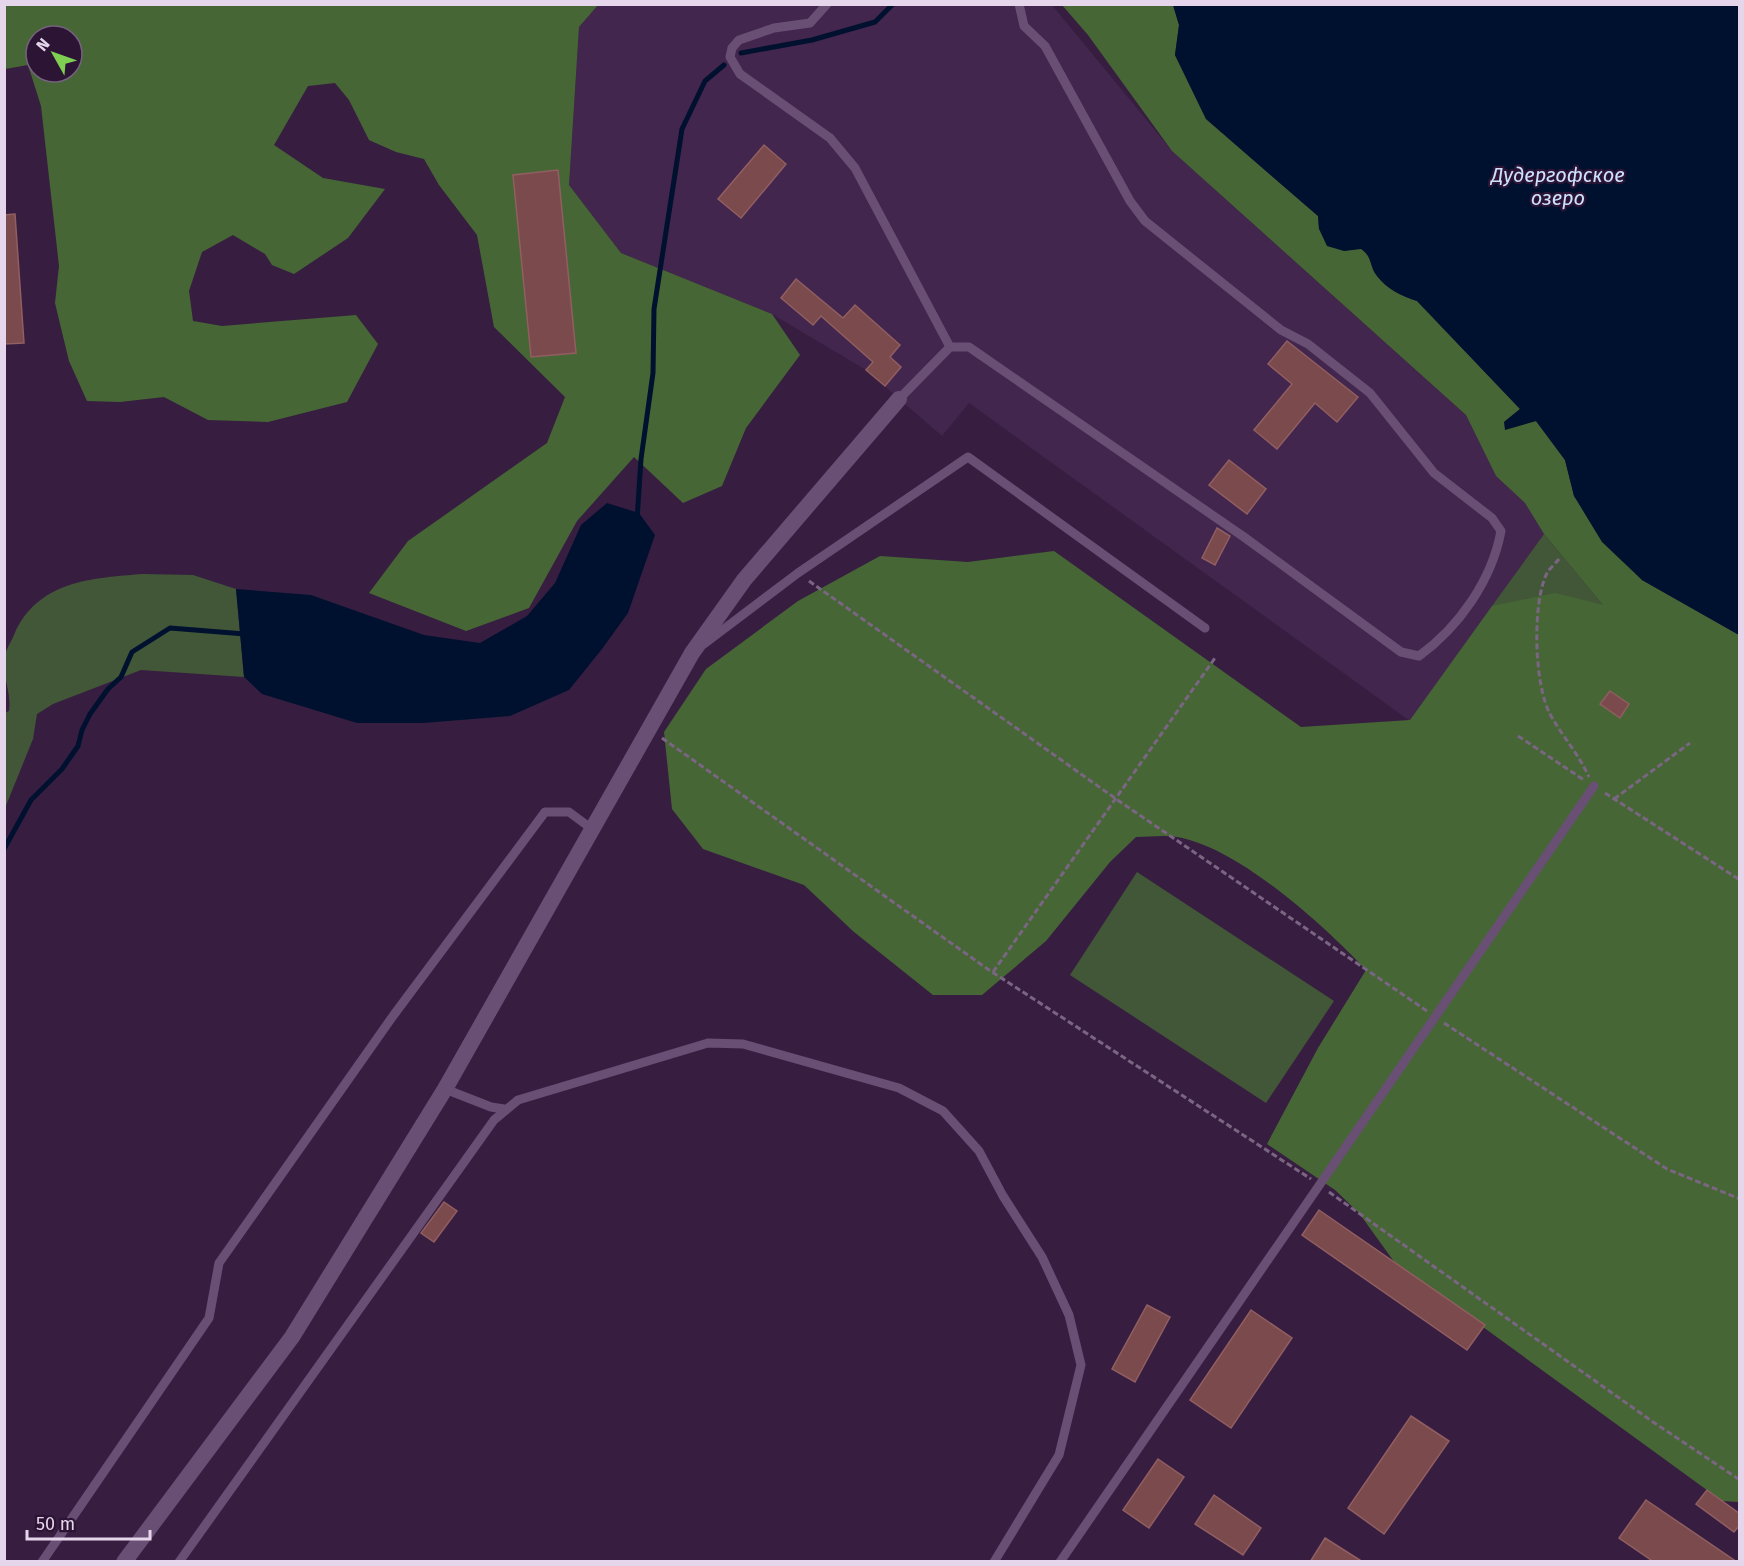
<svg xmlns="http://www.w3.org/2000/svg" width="1744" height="1566" viewBox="0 0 1744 1566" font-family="'Fira Sans',sans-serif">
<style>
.built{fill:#43264e}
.green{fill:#425738}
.forest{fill:#466735;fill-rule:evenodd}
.water{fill:#00112f}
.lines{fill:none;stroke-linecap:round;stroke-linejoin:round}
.stream{stroke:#00112f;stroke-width:5}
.building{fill:#7b4a4d;stroke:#915e61;stroke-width:1.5}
.path{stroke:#7a6582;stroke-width:3;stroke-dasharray:6 3;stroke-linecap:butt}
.service{stroke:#6a4f75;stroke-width:9}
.minor{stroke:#6a4f75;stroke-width:16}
.labels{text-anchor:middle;stroke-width:4.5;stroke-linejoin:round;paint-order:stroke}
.water-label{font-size:20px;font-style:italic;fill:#cde2ff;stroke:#2c1435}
</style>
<rect width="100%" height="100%" fill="#371e40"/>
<path class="built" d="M598,5h454l120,146 294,264 30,61 29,27 19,31 -134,187 -441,-318 -27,33 -76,-66 -94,-56 -151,-61 -52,-68 10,-158z"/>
<path class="green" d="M1544,534l60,72h-112z
M143,574l50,1 43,14 8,88 -103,-7 -88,34 -16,10 -4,25 -28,69v-95l4,-2c3,-19 -8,-36 -4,-55 1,-7 6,-14 9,-21 23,-54 77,-57 129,-61z
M1137,872l197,129 -68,102 -196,-128z"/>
<path class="forest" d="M5,5h593l-19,22 -10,158 52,68 151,61 28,41 -54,73 -24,58 -39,17 -49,-46 -57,64 -48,87 -63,23 -97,-38 39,-52 139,-98 18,-46 -71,-70 -17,-92 -38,-50 -15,-26 -28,-7 -27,-12 -20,-40 -14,-17 -27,3 -34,59 49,33 62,11 -37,49 -54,36 -22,-9 -7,-11 -32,-19 -31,17 -13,39 4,30 29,5 134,-11 22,29 -31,58 -79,20 -60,-2 -44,-23 -44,5 -33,-1 -18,-40 -14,-58 4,-37 -18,-160 -13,-41 -23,4zM36,36h36v36h-36z
M1062,5h111l6,20 -4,30 31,64 112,97 1,13 25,22 17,-3c12,9 8,18 16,28 10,13 24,20 40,25l103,108 -16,13 14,3 18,-4 29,39 9,36 68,84 97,55v867l-17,-1 -327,-238 -36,-50 -24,-23 -68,-46 51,-96 48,-78c-41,-44 -128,-123 -189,-133 -13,-2 -28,0 -41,0l-26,25 -64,79 -64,54h-49l-79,-63 -50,-47 -101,-36 -31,-40 -8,-77 42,-63 92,-68 82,-45 88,6 86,-11 247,176 109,-7 82,-114 63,-13 48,12 -59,-71 -19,-31 -29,-27 -30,-61 -294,-264 -84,-116z"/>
<path class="water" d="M1173,5h566v630l-97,-55 -40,-38 -28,-46 -9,-36 -29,-39 -31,9 -1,-8 16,-13 -103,-108c-16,-5 -30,-12 -40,-25 -8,-10 -4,-19 -16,-27l-17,2 -17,-5 -8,-17 -1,-13 -112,-97 -31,-64 4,-30z
M607,503l32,10 16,22 -27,78 -26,36 -33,41 -59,26 -87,7h-66l-95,-29 -18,-17 -8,-88 75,6 113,40 56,8 47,-27 28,-33 26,-58z"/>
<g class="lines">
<path class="stream" d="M741,53l71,-13 63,-18 18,-18
M637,520l4,-61 12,-86 1,-64 28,-180 23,-48 19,-16
M4,849l27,-49 31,-31 16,-23 4,-16 8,-16 18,-25 13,-12 11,-25 38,-24 75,6"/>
</g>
<path class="building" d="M764,145l22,19 -45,54 -23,-19z
M558,170l18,183 -45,4 -18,-182z
M15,214l9,129 -20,1v-129z
M796,279l47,39 12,-13 45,40 -10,12 11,10 -16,19 -19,-16 7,-8 -52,-46 -8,9 -32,-27z
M1287,341l71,56 -21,25 -22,-19 -38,46 -23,-19 38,-46 -24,-20z
M1229,460l37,29 -19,25 -38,-29z
M1217,528l13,8 -15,29 -13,-7z
M1610,691l19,13 -9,14 -20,-14z
M444,1202l13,9 -23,31 -13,-9z
M1319,1210l166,115 -18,25 -165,-115z
M1147,1305l23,12 -35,65 -23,-13z
M1251,1310l41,28 -61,90 -41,-28z
M1411,1416l38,25 -65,93 -36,-26z
M1158,1459l26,18 -35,51 -26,-18z
M1707,1490l33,24v11l-6,7 -38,-28z
M1214,1495l47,33 -18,27 -48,-31z
M1646,1500l91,62h-83l-35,-24z
M1325,1538l38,24h-53z"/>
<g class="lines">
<path class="path" d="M1559,559c-3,4 -9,9 -12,14 -15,30 -13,111 3,141 12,22 28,39 39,63
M809,581l310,220 308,210
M1518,736l66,44
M662,738l327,232 322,209
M1605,793l135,87
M1614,799l76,-56
M993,972l222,-314
M1444,1023l223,146 73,30
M1329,1192l324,230 87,58"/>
<path class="service" d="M827,4l-17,19 -36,5 -35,12 -7,8 -2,9 10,17 90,64 25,30 95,179
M899,399l51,-52h19l275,190 157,115 18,4c40,-29 73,-76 82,-125l-9,-13 -58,-45 -64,-80 -62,-49 -27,-14 -136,-109 -15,-20 -85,-155 -21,-20 -5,-22
M704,644l94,-71 170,-116 237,171
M445,1089l46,18 13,2
M42,1562l167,-244 10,-55 174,-247 152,-204h24l23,17
M179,1562l315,-442 24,-20 190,-57 35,1 156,44 44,23 36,40 24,45 39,61 27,58 12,50 -22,90 -65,107
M1060,1562l534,-776"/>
<path class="minor" d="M124,1562l168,-225 153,-248 247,-436 52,-73 155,-181"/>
</g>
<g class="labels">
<g class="water-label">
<text x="1558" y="182">Дудергофское<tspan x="1558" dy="23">озеро</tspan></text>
</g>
</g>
<rect width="1744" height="1566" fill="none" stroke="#e6d6ec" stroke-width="12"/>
<g transform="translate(54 54) rotate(310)"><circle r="28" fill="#2c1435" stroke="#76627e" stroke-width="1.5"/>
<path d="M0-4.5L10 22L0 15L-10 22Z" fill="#7fd052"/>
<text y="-9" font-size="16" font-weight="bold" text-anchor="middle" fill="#e6d6ec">N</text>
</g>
<path d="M27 1530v9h123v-9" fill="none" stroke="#e6d6ec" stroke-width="3"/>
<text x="36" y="1530" font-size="18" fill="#e6d6ec" stroke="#2c1435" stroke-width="4.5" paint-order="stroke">50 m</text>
</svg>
